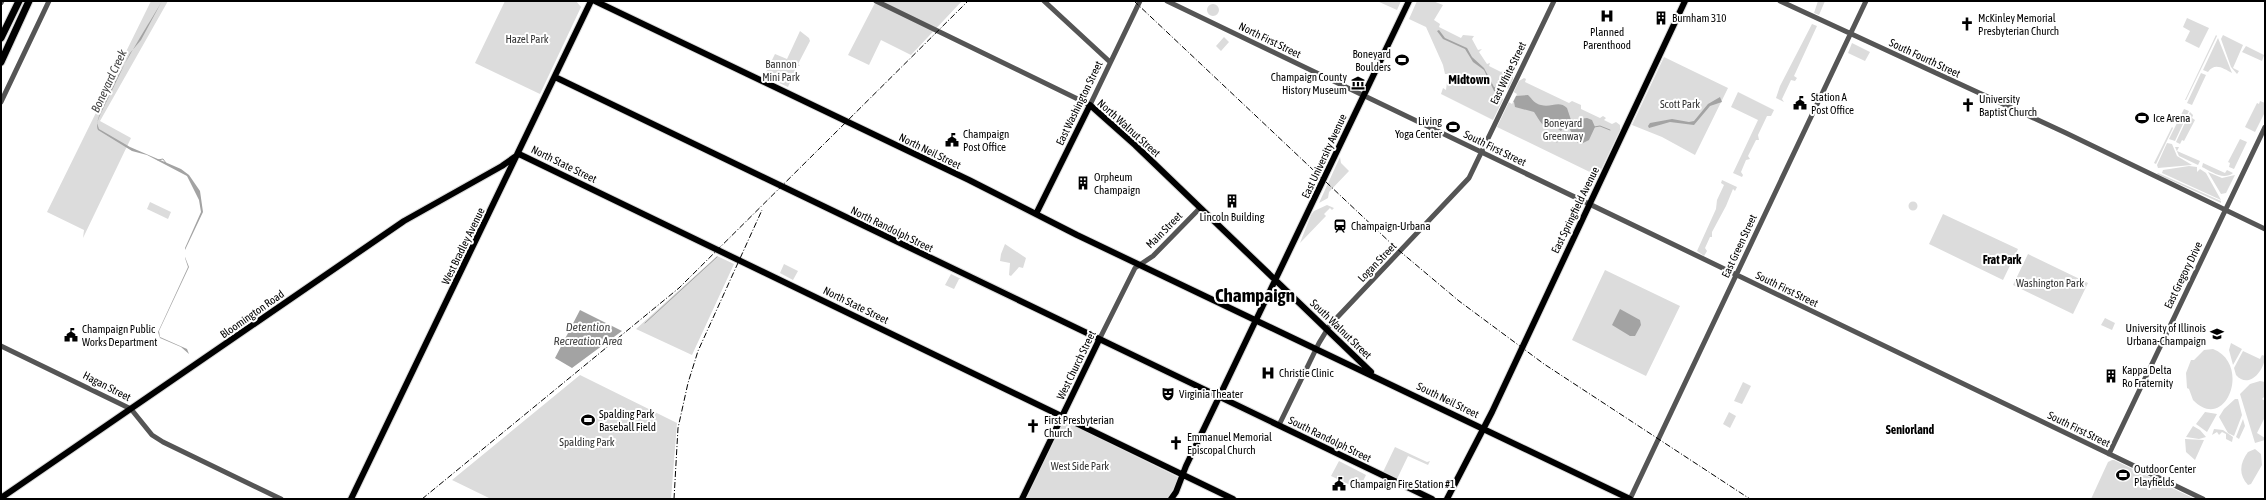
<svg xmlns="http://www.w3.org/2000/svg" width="2266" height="500" viewBox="0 0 2266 500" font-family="'Asap Condensed',sans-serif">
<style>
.green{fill:#dcdcdc}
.water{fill:#a3a3a3}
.pier{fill:#fff}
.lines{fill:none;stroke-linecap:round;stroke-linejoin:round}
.stream{stroke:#a3a3a3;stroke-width:1}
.major-casing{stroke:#dbdbdb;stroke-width:8}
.highway-casing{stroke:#dbdbdb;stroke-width:9}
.minor{stroke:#555;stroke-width:5}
.major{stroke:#000;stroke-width:6}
.highway{stroke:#000;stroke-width:7}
.rail{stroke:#000;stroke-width:1;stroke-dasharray:6 2 1 2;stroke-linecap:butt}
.labels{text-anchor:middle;stroke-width:4;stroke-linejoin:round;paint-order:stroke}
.poi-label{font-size:11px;fill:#000;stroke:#fff;text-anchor:start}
.park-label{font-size:11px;fill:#333;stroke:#fff}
.street-label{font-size:11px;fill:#000;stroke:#fff}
.water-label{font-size:12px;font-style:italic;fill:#444;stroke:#fff}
.neighbourhood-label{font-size:12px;font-weight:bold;fill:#000;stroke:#fff}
.quarter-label{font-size:13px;font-weight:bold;fill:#000;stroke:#fff}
.town-label{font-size:19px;font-weight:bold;fill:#000;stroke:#fff}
</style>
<rect width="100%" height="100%" fill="#fff"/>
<path class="green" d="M151,1h17l-68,120 31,17 -48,100 1,-8 -37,-18z
M505,1h71l5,6 -41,87 -65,-31z
M876,1h86l-51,54 -30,-15 -12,25 -21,-10z
M1377,1h24l-4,9z
M1417,1h16l10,4 -9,15 6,4 -1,3 22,11 2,-3 11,1 -2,3 6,11 4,-1 -3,3 8,12 3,-1 -1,3 12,6 3,-2 -1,3 6,3 1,-3 3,2v4l-20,41 -52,-26 2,-6 3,2 2,-16h-3l-2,-9 -17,-38 -17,-8z
M1818,1h7l-6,14 -5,-2z
M1207 10a6 6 0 1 1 12 0a6 6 0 1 1-12 0Z
M2187,18l22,10 -10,20 -14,-7 5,-10 -7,-4z
M1812,24l5,2 -23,50 3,2 -2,3 -4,-1 -9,19 2,3 -8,-4 4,-12z
M800,31l9,7 1,3 -12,23 2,2h-3l-9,21 -24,-11 11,-22 12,5z
M2216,35l1,1 -31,64h-1z
M2223,35l20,10 -10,23 6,3 -2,3 -6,-7 -10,-28z
M1224,37l5,5 -8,9 -5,-5z
M2218,38l14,35c-8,-4 -17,-11 -24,-1l-5,-2z
M1852,43l18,9 -5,9 -17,-8z
M2246,46l18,9 -2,6 -20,-9z
M1664,57l64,31 -33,67 -33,-18 -30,-12z
M2201,73l5,2 -14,30 -5,-2z
M1524,78l2,1 -1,3 44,21 3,-2 9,4v4l19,9 3,-2 3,2 -2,2 8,4 4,-2 4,3v5l-22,46 -101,-49 22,-46z
M1738,92l36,18 -3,6h-4l-9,19 1,5h-3l-8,16 2,3 -4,1 -5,12 2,3 -1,2 -9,-4 25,-53 -27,-13z
M2260,101l5,2v9l-10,20 -10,-5 12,-24 2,1z
M2184,109l5,2 -14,30 -6,-2z
M2190,112l3,3 -1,3 3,2 -11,21 -2,-1 -2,4 -4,-2z
M2172,127l1,1 -17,36 -2,-1z
M2240,139l7,3 -13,27 -5,-2 1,-4 -2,-1z
M2167,143l5,1 5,12 15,9 -34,3 -1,-3z
M2175,147h4l-2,4 23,10 -2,4 -19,-9z
M1340,157l1,6 8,8 -20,21 -1,6 -9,5z
M2203,163l22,10 2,-3 6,3c-10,8 -22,-2 -31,-6z
M2189,166l8,1v5l3,-3 6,4 15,27 -59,-27 1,-3z
M2208,172l14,6 13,-3 -9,18 -5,1z
M2158,173l63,28v2l-64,-29z
M1722,180l15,7 -2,4 -2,-2 -7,17 -14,26v5h-2l-5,11 2,3 -3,5 -7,-5 19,-42 1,-9 7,-15 -3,-2z
M1908.5 206a4.5 4.5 0 1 1 9 0a4.5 4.5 0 1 1-9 0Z
M150,202l21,10 -3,7 -21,-10z
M1327,205l7,3 -2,2 -2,-2 -6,6 2,2 -26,27 11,-28 3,-4z
M1943,214l75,35 -15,31 -74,-36z
M1005,244l21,14 -3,10 -4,-1 -8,9 -2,-1 1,-12 -10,-2 1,-7z
M2028,254l60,29 -15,31 -60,-29z
M717,256l17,8 -42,91 -56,-26z
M784,264l14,7 -5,9 -13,-7z
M1605,270l75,36 -34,70 -74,-36z
M951,274l10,5h-2l-5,10 -9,-4z
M2105,318l10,5 -3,7 -11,-5z
M2231,343l11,6 -9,16 -4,-15z
M2213,349c39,15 13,85 -20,51l-4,-11 -2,-1 -1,-15 5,-13h3l10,-10z
M2243,351l17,8 2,-4 3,1c0,14 -16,34 -29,19l-2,-7z
M580,375l97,48 -6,76h-180l-39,-19z
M2260,381l5,1v14l-3,3 3,2v16l-8,16 8,5v2l-10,3 -15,-49 10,-10z
M1743,382l8,4 -9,18 -8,-3z
M2235,399h3l4,16 -8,21 -6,-3 -9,-16 5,-8z
M1729,412l7,4 -6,12 -7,-4z
M2205,412l12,2 -10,18 -11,-8z
M2243,419l2,7 -6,13 -3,-2z
M1064,421l116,57 -13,21h-141z
M2193,426l7,4 6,7 -7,2 -13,-2z
M2214,429l9,1 10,7 -1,5 -6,-3v-5l-4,-2 -3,3 -2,-3 -5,3z
M2185,439l19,1 -9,20 -9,-8z
M1395,447l32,15 3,-1 -2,4 -20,-9 -11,23 -14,-7z
M2255,449l6,5 1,11 -11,19 -3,1c-10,-11 -8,-22 0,-33z
M2112,460h2l81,39h-104l17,-37z
M1339,461l27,14 -7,14 -28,-13z"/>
<path class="water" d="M162,1l-21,39 -11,13 -30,62 -3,8 2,6 31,18 51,22 8,6 11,16 3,21 -18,38v7l4,10 -30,64 1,6 27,12 2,5 -8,-7 -21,-9 -2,-6 30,-65 -3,-9v-10l16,-36 -2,-12 -12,-24 -40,-21 -15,-4 -34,-21c-9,-13 54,-111 64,-129z
M1439,30l6,8 22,10 5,9 12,11 10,19 9,2 13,7 12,-1c4,4 7,9 13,10 10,3 18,-5 26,3l4,12 16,-2 5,2 3,7 -6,13 -8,4 -3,-1 -9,-15 -5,-1 -3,4 -6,-4c-13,2 -14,-5 -21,-15l-19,-5 -1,-5 -20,-11 -10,-21 -11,-8 -8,-13 -22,-10 -6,-8z
M1720,97l2,5 -12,4 -16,19 -24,-3 -21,6 -1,-2 2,-3 22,-4 17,3 5,-1 14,-17z
M1620,309l20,11 1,5 -6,11h-5l-18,-11z
M580,310l42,21 -50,37 -17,-10z"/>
<path class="pier" d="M1505,87l12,7 -5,10 -12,-7z"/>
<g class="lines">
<path class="stream" d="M1594,127l6,-1 10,4
M1557,142l2,-9
M158,160l5,-1 3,4
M645,323l72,-66"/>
<g class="major-casing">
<path id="major" d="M595,1l374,179 108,55 553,264
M555,77l877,422
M519,154l714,345
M1036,214l54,-109 45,40 236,227
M1,498l403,-277 98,-55 17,-12
M351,499l240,-498
M1022,499l77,-159
M1171,499l5,-7 10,-26 223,-465
M1447,499l45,-87 193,-411"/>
</g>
<g class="highway-casing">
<path id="highway" d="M1,38l18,-37
M1,62l28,-61"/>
</g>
<path class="minor" d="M876,1l214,104 50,-104
M1044,1l66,61
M1167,1l1036,498
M1780,1l286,132 199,96
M1,3l1,-2
M1,102l48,-101
M1099,340l36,-72 18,-12 47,-48
M1,346l130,63 21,26 11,7 118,57
M1279,425l40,-82 11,-18 139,-147 85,-177
M2109,454l156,-327
M1630,499l236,-498"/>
<use href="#major" class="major"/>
<use href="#highway" class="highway"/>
<path class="rail" d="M1134,1l262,247 63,53 85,63 206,135
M422,499l257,-211 289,-287
M674,499l4,-71 10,-45 10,-32 64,-141"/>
</g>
<defs>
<g id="hospital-bare" transform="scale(1.08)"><path d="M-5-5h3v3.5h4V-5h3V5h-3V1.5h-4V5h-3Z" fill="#000" stroke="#fff" stroke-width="2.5" paint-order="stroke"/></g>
<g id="building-bare" transform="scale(1.08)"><path d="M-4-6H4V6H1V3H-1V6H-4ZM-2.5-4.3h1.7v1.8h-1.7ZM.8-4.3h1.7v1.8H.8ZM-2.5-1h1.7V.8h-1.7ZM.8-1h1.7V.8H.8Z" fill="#000" stroke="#fff" stroke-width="2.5" paint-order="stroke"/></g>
<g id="church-bare" transform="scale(1.08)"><path d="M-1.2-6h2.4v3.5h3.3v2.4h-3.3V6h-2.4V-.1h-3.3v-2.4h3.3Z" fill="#000" stroke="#fff" stroke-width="2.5" paint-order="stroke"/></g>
<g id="stadium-bare" transform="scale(1.08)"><path d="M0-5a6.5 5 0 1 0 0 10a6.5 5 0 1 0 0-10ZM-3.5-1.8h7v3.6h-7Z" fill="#000" stroke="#fff" stroke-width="2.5" paint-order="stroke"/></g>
<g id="museum-bare" transform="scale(1.08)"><path d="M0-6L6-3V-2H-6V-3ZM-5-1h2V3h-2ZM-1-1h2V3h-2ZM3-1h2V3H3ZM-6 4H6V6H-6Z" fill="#000" stroke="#fff" stroke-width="2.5" paint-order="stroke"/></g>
<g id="civic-bare" transform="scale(1.08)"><path d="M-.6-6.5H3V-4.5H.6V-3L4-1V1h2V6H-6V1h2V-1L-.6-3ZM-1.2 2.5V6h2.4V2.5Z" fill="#000" stroke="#fff" stroke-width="2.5" paint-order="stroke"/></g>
<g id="station-bare" transform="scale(1.08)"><path d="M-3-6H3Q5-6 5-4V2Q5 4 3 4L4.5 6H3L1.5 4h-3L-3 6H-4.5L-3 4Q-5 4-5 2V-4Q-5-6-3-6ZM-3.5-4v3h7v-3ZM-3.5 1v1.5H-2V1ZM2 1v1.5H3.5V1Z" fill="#000" stroke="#fff" stroke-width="2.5" paint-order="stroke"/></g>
<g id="university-bare" transform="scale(1.08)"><path d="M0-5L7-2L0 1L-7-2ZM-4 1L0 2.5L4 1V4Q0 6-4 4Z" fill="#000" stroke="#fff" stroke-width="2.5" paint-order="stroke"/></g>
<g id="theatre-bare" transform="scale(1.08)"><path d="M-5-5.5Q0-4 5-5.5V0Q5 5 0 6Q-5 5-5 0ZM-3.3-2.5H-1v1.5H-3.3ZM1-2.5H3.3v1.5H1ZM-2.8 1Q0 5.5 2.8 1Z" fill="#000" stroke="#fff" stroke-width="2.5" paint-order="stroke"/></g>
</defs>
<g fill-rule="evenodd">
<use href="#hospital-bare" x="1607" y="16"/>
<use href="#building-bare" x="1661" y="18"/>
<use href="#church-bare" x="1967" y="24"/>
<use href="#stadium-bare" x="1402" y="60"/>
<use href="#museum-bare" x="1358" y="83"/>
<use href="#civic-bare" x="1800" y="103"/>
<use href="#church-bare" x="1968" y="105"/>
<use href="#stadium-bare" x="2142" y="118"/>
<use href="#stadium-bare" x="1453" y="127"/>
<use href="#civic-bare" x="952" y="140"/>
<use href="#building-bare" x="1083" y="183"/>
<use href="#building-bare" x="1232" y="201"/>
<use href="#station-bare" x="1340" y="226"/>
<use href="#university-bare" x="2217" y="334"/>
<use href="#civic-bare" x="71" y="335"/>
<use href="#hospital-bare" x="1268" y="373"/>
<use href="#building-bare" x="2111" y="376"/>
<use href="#theatre-bare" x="1168" y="394"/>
<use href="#stadium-bare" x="588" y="420"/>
<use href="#church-bare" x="1033" y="426"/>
<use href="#church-bare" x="1176" y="443"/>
<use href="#stadium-bare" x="2123" y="475"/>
<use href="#civic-bare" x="1339" y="484"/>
</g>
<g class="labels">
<g class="poi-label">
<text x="1672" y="22">Burnham 310</text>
<text x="1978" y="22">McKinley Memorial<tspan x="1978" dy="13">Presbyterian Church</tspan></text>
<text x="1607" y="36" text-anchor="middle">Planned<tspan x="1607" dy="13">Parenthood</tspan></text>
<text x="1391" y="58" text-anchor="end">Boneyard<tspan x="1391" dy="13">Boulders</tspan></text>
<text x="1347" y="81" text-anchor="end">Champaign County<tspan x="1347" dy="13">History Museum</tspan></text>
<text x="1811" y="101">Station A<tspan x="1811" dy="13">Post Office</tspan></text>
<text x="1979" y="103">University<tspan x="1979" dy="13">Baptist Church</tspan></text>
<text x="2153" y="122">Ice Arena</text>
<text x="1442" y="125" text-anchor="end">Living<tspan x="1442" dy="13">Yoga Center</tspan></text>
<text x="963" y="138">Champaign<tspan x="963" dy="13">Post Office</tspan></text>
<text x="1094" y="181">Orpheum<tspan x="1094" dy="13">Champaign</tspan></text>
<text x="1232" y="221" text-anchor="middle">Lincoln Building</text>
<text x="1351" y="230">Champaign-Urbana</text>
<text x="2206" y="332" text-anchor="end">University of Illinois<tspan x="2206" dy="13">Urbana-Champaign</tspan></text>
<text x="82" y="333">Champaign Public<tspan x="82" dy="13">Works Department</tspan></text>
<text x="2122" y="374">Kappa Delta<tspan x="2122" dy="13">Ro Fraternity</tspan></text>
<text x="1279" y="377">Christie Clinic</text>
<text x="1179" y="398">Virginia Theater</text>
<text x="599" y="418">Spalding Park<tspan x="599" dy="13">Baseball Field</tspan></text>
<text x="1044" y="424">First Presbyterian<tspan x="1044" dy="13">Church</tspan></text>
<text x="1187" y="441">Emmanuel Memorial<tspan x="1187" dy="13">Episcopal Church</tspan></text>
<text x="2134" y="473">Outdoor Center<tspan x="2134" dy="13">Playfields</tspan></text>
<text x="1350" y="488">Champaign Fire Station #1</text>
</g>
<g class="park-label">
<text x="527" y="43">Hazel Park</text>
<text x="781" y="68">Bannon<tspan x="781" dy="13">Mini Park</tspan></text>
<text x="1680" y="108">Scott Park</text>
<text x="1563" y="127">Boneyard<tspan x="1563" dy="13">Greenway</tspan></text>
<text x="2050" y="287">Washington Park</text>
<text x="587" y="446">Spalding Park</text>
<text x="1080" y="470">West Side Park</text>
</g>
<g class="street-label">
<text transform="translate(1270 40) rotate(26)" y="4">North First Street</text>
<text transform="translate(1925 58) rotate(25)" y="4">South Fourth Street</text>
<text transform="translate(1508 73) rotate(-64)" y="4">East White Street</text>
<text transform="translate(1079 103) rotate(-64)" y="4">East Washington Street</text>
<text transform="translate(1129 128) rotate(42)" y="4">North Walnut Street</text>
<text transform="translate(1495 148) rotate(26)" y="4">South First Street</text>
<text transform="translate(930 151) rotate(26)" y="4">North Neil Street</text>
<text transform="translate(1324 156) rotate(-65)" y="4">East University Avenue</text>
<text transform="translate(564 164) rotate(26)" y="4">North State Street</text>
<text transform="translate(1575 210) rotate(-64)" y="4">East Springfield Avenue</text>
<text transform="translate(892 229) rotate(26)" y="4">North Randolph Street</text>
<text transform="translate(1164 230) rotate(-45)" y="4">Main Street</text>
<text transform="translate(463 246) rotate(-64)" y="4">West Bradley Avenue</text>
<text transform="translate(1739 246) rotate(-65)" y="4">East Green Street</text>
<text transform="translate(1377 262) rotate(-46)" y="4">Logan Street</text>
<text transform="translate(2183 275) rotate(-64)" y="4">East Gregory Drive</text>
<text transform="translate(1787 289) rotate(26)" y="4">South First Street</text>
<text transform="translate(856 305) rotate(26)" y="4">North State Street</text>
<text transform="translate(252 314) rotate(-35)" y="4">Bloomington Road</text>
<text transform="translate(1341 329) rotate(44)" y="4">South Walnut Street</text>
<text transform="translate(1076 365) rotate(-64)" y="4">West Church Street</text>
<text transform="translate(107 386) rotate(27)" y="4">Hagan Street</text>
<text transform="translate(1448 400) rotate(26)" y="4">South Neil Street</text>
<text transform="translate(2079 429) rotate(26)" y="4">South First Street</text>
<text transform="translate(1330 439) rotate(26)" y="4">South Randolph Street</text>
</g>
<g class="water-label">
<text transform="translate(109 81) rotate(-65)" y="4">Boneyard Creek</text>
<text x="588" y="331">Detention<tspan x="588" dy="14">Recreation Area</tspan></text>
</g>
<g class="neighbourhood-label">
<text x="2002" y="264">Frat Park</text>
<text x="1910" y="434">Seniorland</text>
</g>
<g class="quarter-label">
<text x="1469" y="84">Midtown</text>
</g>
<g class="town-label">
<text x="1255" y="302">Champaign</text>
</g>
</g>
<rect width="2266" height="500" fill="none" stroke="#000000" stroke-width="4"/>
</svg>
